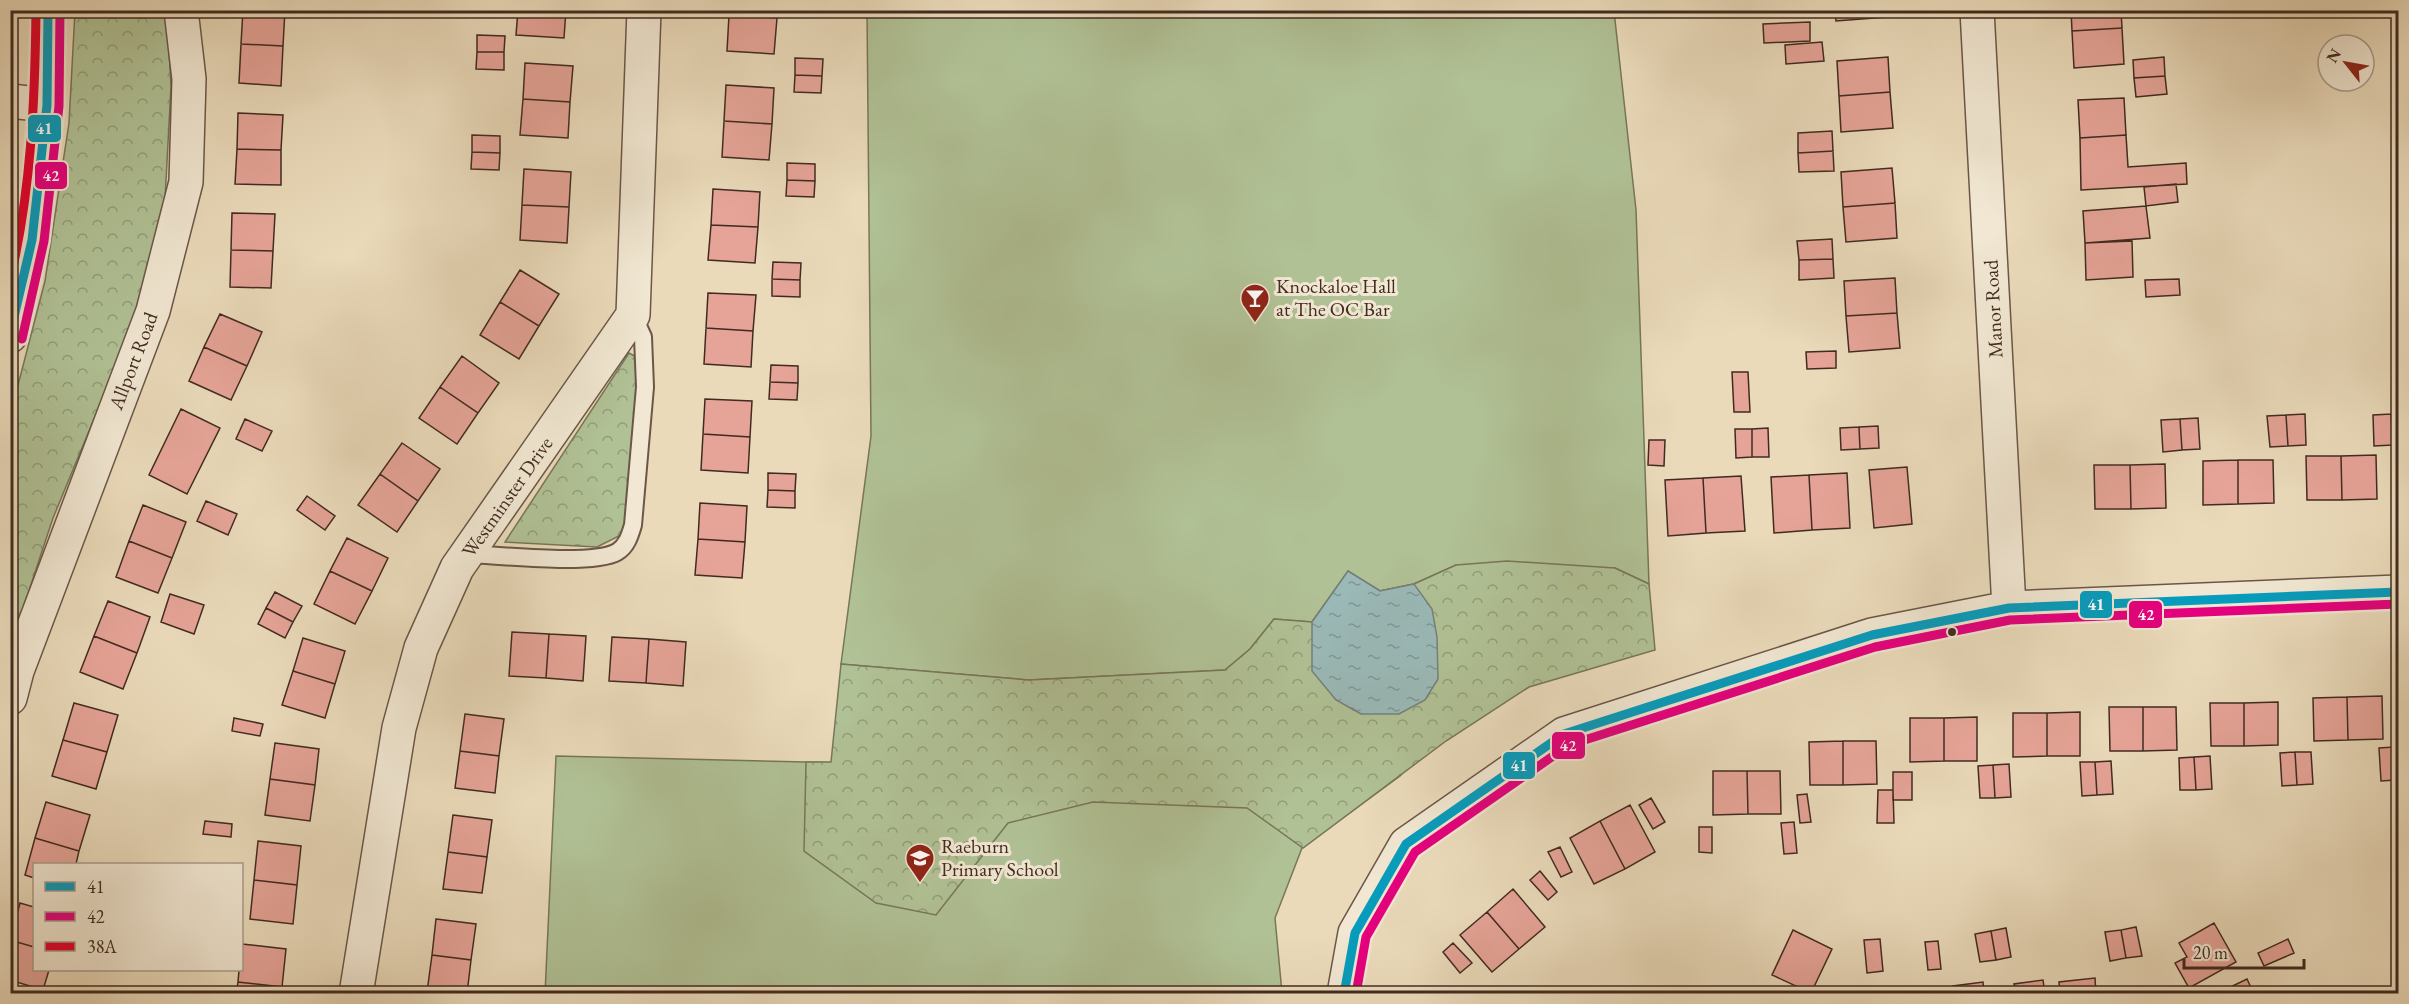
<svg xmlns="http://www.w3.org/2000/svg" width="2409" height="1004" viewBox="0 0 2409 1004" font-family="'EB Garamond',serif">
<style>
.green{fill:#b0c195;stroke:#78765b;stroke-width:1.5}
.forest{fill:url(#forest-crowns);stroke:#78765b;stroke-width:1.5}
.water{fill:url(#water-ripples);stroke:#76807b;stroke-width:1.5}
.building{fill:#e6a498;stroke:#412b21;stroke-width:1.5}
.lines{fill:none;stroke-linecap:round;stroke-linejoin:round}
.service-casing{stroke:#6b5747;stroke-width:20}
.minor-casing{stroke:#6b5747;stroke-width:36}
.tertiary-casing{stroke:#6b5747;stroke-width:36}
.service{stroke:#f1e7d2;stroke-width:16}
.minor{stroke:#f1e7d2;stroke-width:33}
.tertiary{stroke:#f1e7d2;stroke-width:33}
.bus-1-casing{stroke:#f1e7d2;stroke-width:14}
.bus-2-casing{stroke:#f1e7d2;stroke-width:14}
.bus-3-casing{stroke:#f1e7d2;stroke-width:14}
.bus-1{stroke:#069cbd;stroke-width:9}
.bus-2{stroke:#e5007d;stroke-width:9}
.bus-3{stroke:#e4002b;stroke-width:9}
.bus-dot{fill:#412b21;stroke:#f1e7d2;stroke-width:2}
.labels{text-anchor:middle;stroke-width:6;stroke-linejoin:round;paint-order:stroke}
.poi-label{font-size:20px;fill:#412b21;stroke:#f1e7d2;text-anchor:start}
.street-label{font-size:20px;fill:#412b21;stroke:#f1e7d2}
.line-badge{stroke:#f1e7d2;stroke-width:2}
.badge-label{font-size:16px;text-anchor:middle;font-weight:bold;fill:#fff}
</style>
<defs>
<pattern id="forest-crowns" width="20" height="18" patternUnits="userSpaceOnUse" patternTransform="scale(1.5)"><rect width="20" height="18" fill="#b0c195"/><path d="M2 6a3 3 0 1 1 6 0M12 15a3 3 0 1 1 6 0" fill="none" stroke="#919d79"/></pattern>
<pattern id="water-ripples" width="26" height="14" patternUnits="userSpaceOnUse" patternTransform="scale(1.5)"><rect width="26" height="14" fill="#9ab9b7"/><path d="M2 4q2-2 4 0t4 0M15 11q2-2 4 0t4 0" fill="none" stroke="#7f9794"/></pattern>
</defs>
<rect width="100%" height="100%" fill="#eadaba"/>
<filter id="stains"><feTurbulence type="fractalNoise" baseFrequency=".00333" numOctaves="4"/><feColorMatrix values="0 0 0 0 .2 0 0 0 0 .09 0 0 0 0 .02 0 0 0 .5 -.17"/></filter>
<radialGradient id="worn" r=".72"><stop offset=".6" stop-color="#630" stop-opacity="0"/><stop offset="1" stop-color="#630" stop-opacity=".3"/></radialGradient>
<path class="green" d="M867,11h747l22,199 13,374 -34,-16 -159,-3 -42,19 -34,7 -32,-19 -36,50 -38,-3 -24,30 -25,21 -196,10 -188,-16 30,-228z
M556,756l844,20 -98,72 -27,70 7,75 -737,1z"/>
<path class="forest" d="M75,11h92l4,75 -6,114 -35,132 -77,186 -42,127v-233l34,-131 24,-158z
M629,353l13,7 -15,172 -30,15 -92,-5z
M1507,561l108,7 34,16 6,66 -126,37 -83,54 -143,107 -56,-40 -154,-6 -85,21 -72,92 -60,-12 -72,-52 2,-89h25l10,-98 188,16 196,-10 25,-21 24,-30 38,3 36,-51 32,20 34,-7 42,-19z"/>
<path class="water" d="M1348,571l32,20 34,-7 18,25 5,28 1,42 -13,21 -26,14h-38l-25,-14 -24,-29v-49z"/>
<path class="building" d="M243,10h42l-2,36 -42,-2z
M518,10h48l-2,28 -48,-3z
M730,10h47v8l-48,-3z
M1835,10h51l1,7 -51,4z
M2071,10h50l1,18 -50,3z
M729,15l48,3 -3,36 -47,-3z
M1810,22v19l-46,2 -1,-19z
M2122,28l2,36 -50,4 -2,-37z
M477,35l28,1 -1,16h-27z
M1822,42l2,19 -38,3 -1,-19z
M241,44l42,2 -2,40 -42,-3z
M477,52h27v18l-28,-1z
M1888,57l2,35 -51,4 -2,-35z
M2164,57l1,19 -31,2 -1,-18z
M795,58l28,1 -1,17 -27,-1z
M525,63l48,3 -3,36 -47,-3z
M795,75l27,1 -1,17 -27,-1z
M2165,76l2,18 -31,3 -2,-19z
M726,85l48,3 -2,36 -48,-3z
M1890,92l3,36 -52,4 -2,-36z
M2124,98l2,37 -46,3 -2,-38z
M523,99l47,3 -2,36 -48,-3z
M238,113l45,2 -2,35 -44,-1z
M724,121l48,3 -3,36 -47,-3z
M1832,131l1,20 -35,2v-20z
M472,135l28,1v17l-28,-1z
M2126,135l2,32 58,-4 1,21 -106,6 -1,-52z
M237,149l44,1v35l-46,-1z
M1833,151l1,20 -35,1 -1,-19z
M472,152l28,1 -1,17 -28,-1z
M787,163l28,1v17l-28,-1z
M1892,168l3,35 -52,4 -2,-35z
M524,169l47,3 -2,35 -47,-2z
M787,180l28,1 -1,16 -28,-1z
M2176,184l2,18 -32,4 -2,-19z
M713,189l47,3 -2,35 -47,-2z
M1895,203l2,35 -51,4 -3,-35z
M522,205l47,2 -2,36 -47,-3z
M2146,206l4,32 -65,5 -2,-32z
M232,213l43,1 -2,37 -42,-1z
M711,225l47,2 -3,36 -47,-3z
M1832,239l1,20 -34,1 -2,-19z
M2132,241l1,36 -47,3 -1,-37z
M231,250l42,1 -2,37 -41,-1z
M1833,259l1,19 -35,2v-20z
M773,262l28,1 -1,17 -28,-1z
M520,270l39,24 -20,32 -39,-24z
M1895,278l2,35 -51,3 -2,-35z
M772,279l28,1v17l-28,-1z
M2179,279l1,16 -34,2 -1,-17z
M708,293l48,2 -3,36 -47,-3z
M500,302l39,24 -20,33 -39,-24z
M1897,313l3,35 -51,4 -3,-36z
M220,314l42,18 -15,34 -43,-19z
M706,328l47,3 -2,36 -47,-3z
M204,347l43,19 -16,34 -42,-19z
M1836,351v17l-29,1 -1,-17z
M462,356l37,27 -21,30 -38,-26z
M771,365l27,1v17l-28,-1z
M1732,372h16l2,40h-16z
M770,382l28,1 -1,17 -28,-1z
M440,387l38,26 -21,31 -38,-26z
M705,399l47,2 -2,36 -47,-3z
M181,409l39,19 -33,66 -38,-19z
M2305,414l1,31 -18,1 -2,-31z
M2391,414h7v30l-5,1z
M2391,414l2,31 -19,1 -1,-31z
M2286,415l2,31 -18,1 -3,-31z
M2198,418l2,31 -18,1 -2,-31z
M245,419l27,12 -10,20 -26,-12z
M2180,419l2,31 -19,2 -2,-32z
M1878,426l1,22 -19,1 -1,-22z
M1859,427l1,22 -19,1 -1,-22z
M1768,428l1,29h-17v-28z
M1735,429h17v28l-16,1z
M703,434l47,3 -2,36 -47,-3z
M1649,440h16l-1,26 -16,-1z
M402,443l38,26 -22,32 -38,-27z
M2376,455l1,44 -35,1 -1,-44z
M2306,456h35l1,44h-35z
M2238,460h35l1,43 -36,1z
M2238,460v44l-35,1v-44z
M2165,464l1,44 -35,1 -1,-44z
M2094,465h36l1,44h-36z
M1907,467l5,57 -38,4 -5,-58z
M768,473l28,1 -1,17 -27,-1z
M1847,473l3,55 -38,2 -3,-55z
M380,474l38,27 -21,31 -39,-27z
M1809,475l3,55 -38,3 -3,-56z
M1741,476l4,55 -39,2 -3,-55z
M1703,478l3,55 -38,3 -3,-56z
M768,490l27,1v17l-28,-1z
M307,496l28,20 -10,14 -28,-20z
M206,501l31,13 -9,21 -31,-14z
M700,503l47,3 -2,36 -47,-3z
M143,505l43,17 -14,36 -43,-17z
M347,538l41,20 -16,33 -42,-20z
M698,539l47,3 -3,36 -47,-3z
M129,541l43,17 -14,35 -42,-16z
M330,571l42,20 -17,33 -41,-20z
M275,592l27,14 -9,16 -27,-14z
M170,594l34,11 -10,29 -33,-12z
M108,601l42,16 -13,36 -43,-17z
M266,608l27,14 -8,16 -27,-14z
M512,632l37,2 -3,44 -37,-2z
M549,634l37,2 -3,45 -37,-3z
M94,636l43,17 -14,36 -43,-17z
M612,637l37,2 -3,44 -37,-2z
M303,638l42,13 -10,33 -42,-13z
M649,639l37,3 -3,44 -37,-3z
M293,671l42,13 -10,34 -43,-13z
M2382,696l1,43 -35,1 -1,-43z
M2347,697l1,43 -34,1 -1,-43z
M2278,702v43l-34,1v-43z
M74,703l44,12 -11,37 -44,-12z
M2210,703h34v43h-33z
M2109,707h34v44h-33z
M2143,707h33l1,43 -34,1z
M2080,712v44h-33v-43z
M2013,713h34v43l-34,1z
M465,714l39,5 -5,37 -39,-5z
M1977,717v44h-33v-43z
M234,718l29,6 -3,12 -28,-5z
M1910,718h34v43l-34,1z
M63,740l44,12 -11,37 -44,-13z
M1843,741v44h-33l-1,-43z
M1843,741h33l1,43 -34,1z
M275,743l44,6 -4,36 -45,-6z
M2394,747l2,33 -15,1 -2,-33z
M2394,747h4v33h-2z
M460,751l39,5 -4,37 -40,-5z
M2295,752h16l2,32 -16,1z
M2295,752l2,33 -15,1 -2,-33z
M2210,756l2,33 -16,1 -2,-33z
M2194,757l2,33h-16l-1,-32z
M2111,761l2,33 -16,1 -2,-33z
M2080,762h15l2,33 -15,1z
M2009,764l2,33 -16,1 -2,-33z
M1993,765l2,33h-15l-2,-32z
M1713,771h34l1,43 -35,1z
M1747,771h33l1,43h-33z
M1893,772h19v28h-19z
M270,779l45,6 -5,36 -45,-6z
M1878,790h15l1,33h-17z
M1807,794l4,28 -11,1 -3,-28z
M1651,798l14,24 -12,7 -14,-24z
M46,802l44,13 -11,36 -44,-13z
M1630,805l25,47 -30,17 -25,-48z
M453,815l39,5 -5,37 -39,-5z
M205,821l27,3 -1,13 -28,-3z
M1600,821l25,48 -31,15 -24,-46z
M1794,822l3,31 -13,1 -3,-31z
M1699,827h13v26l-13,-1z
M35,838l44,13 -3,13h-42v14l-9,-3z
M258,841l43,5 -4,39 -43,-5z
M1560,847l12,25 -11,5 -13,-25z
M448,852l39,5 -5,36 -39,-4z
M1540,871l17,21 -9,8 -18,-20z
M254,880l43,5 -4,39 -43,-5z
M1513,889l32,38 -26,22 -32,-37z
M20,903l14,4v40l-24,-7z
M1487,912l32,37 -27,23 -32,-37z
M436,919l40,5 -5,36 -39,-5z
M2214,923l22,39 -47,26 -14,-25 12,-6 -8,-14z
M2136,927l6,29 -16,2 -5,-28z
M2006,928l5,29 -15,3 -5,-29z
M1793,930l39,19 -21,44 -39,-18z
M2121,930l5,28 -16,3 -5,-29z
M1991,931l5,29 -16,2 -5,-28z
M1880,939l3,32 -16,2 -3,-33z
M2288,939l6,14 -30,13 -6,-13z
M10,940l24,7v23h15l-6,20 -33,-10z
M1938,941l3,28 -13,1 -3,-28z
M1453,943l19,20 -12,10 -17,-21z
M242,944l44,5 -4,38 -44,-5 1,-12h3z
M432,955l39,5 -4,34 -40,-2z
M2095,978l1,16h-36l-1,-12z
M2247,979l7,15h-38z
M2043,980l2,14h-29l-2,-10z
M238,982l44,5 -1,7h-45z
M1983,982l1,12h-30l-1,-8z
M1931,988v6h-36v-1z"/>
<g class="lines">
<g class="service-casing">
<path id="service" d="M467,554c32,1 125,12 150,-2 10,-6 13,-17 16,-27l12,-138 -2,-50 -10,-22"/>
</g>
<g class="minor-casing">
<path id="minor" d="M1977,10l32,598
M10,101l37,4
M10,698l7,-27 136,-360 33,-129 3,-103 -8,-69
M356,994l43,-266 22,-80 36,-80 176,-253 11,-305
M1344,994l11,-61 51,-89 158,-110 308,-99 137,-27 389,-16"/>
</g>
<g class="tertiary-casing">
<path id="tertiary" d="M10,336l22,-96 15,-135 1,-95"/>
</g>
<use href="#service" class="service"/>
<use href="#minor" class="minor"/>
<use href="#tertiary" class="tertiary"/>
<g class="bus-1-casing">
<path id="bus-1" d="M10,334l22,-94 15,-135 1,-95
M1344,994l11,-61 51,-89 158,-110 308,-99 137,-27 389,-16"/>
</g>
<g class="bus-2-casing">
<path id="bus-2" d="M22,339l22,-98 15,-135 1,-96
M1356,994l10,-57 49,-85 154,-107 306,-98 135,-27 388,-16"/>
</g>
<g class="bus-3-casing">
<path id="bus-3" d="M10,280c21,-88 25,-179 26,-270"/>
</g>
<use href="#bus-1" class="bus-1"/>
<use href="#bus-2" class="bus-2"/>
<use href="#bus-3" class="bus-3"/>
</g>
<defs>
<g id="bar-pin" transform="scale(1.5)"><path d="M0 17L-7.5 6A9.5 9.5 0 1 1 7.5 6Z" fill="#8f2418" stroke="#f1e7d2"/><path d="M-6-5H6L.8 .8V4.5H3.5V6h-7V4.5H-.8V.8Z" fill="#fff"/></g>
<g id="school-pin" transform="scale(1.5)"><path d="M0 17L-7.5 6A9.5 9.5 0 1 1 7.5 6Z" fill="#8f2418" stroke="#f1e7d2"/><path d="M0-5L7-2L0 1L-7-2ZM-4 1L0 2.5L4 1V4Q0 6-4 4Z" fill="#fff"/></g>
</defs>
<g fill-rule="evenodd">
<use href="#bar-pin" x="1255" y="298"/>
<use href="#school-pin" x="920" y="858"/>
</g>
<circle class="bus-dot" cx="1952" cy="632" r="5"/>
<g class="labels">
<g class="poi-label">
<text x="1276" y="293">Knockaloe Hall<tspan x="1276" dy="23">at The OC Bar</tspan></text>
<text x="941" y="853">Raeburn<tspan x="941" dy="23">Primary School</tspan></text>
</g>
<g class="street-label">
<text transform="translate(1993 309) rotate(-93)" y="7">Manor Road</text>
<text transform="translate(133 361) rotate(-69)" y="7">Allport Road</text>
<text transform="translate(507 497) rotate(-55)" y="7">Westminster Drive</text>
</g>
</g>
<g class="line-badge">
<rect x="27" y="114" width="35" height="29" rx="6" fill="#069cbd"/>
<rect x="34" y="161" width="34" height="29" rx="6" fill="#e5007d"/>
<rect x="2079" y="590" width="34" height="29" rx="6" fill="#069cbd"/>
<rect x="2128" y="600" width="35" height="29" rx="6" fill="#e5007d"/>
<rect x="1551" y="731" width="35" height="29" rx="6" fill="#e5007d"/>
<rect x="1502" y="751" width="34" height="29" rx="6" fill="#069cbd"/>
</g>
<g class="badge-label">
<text x="44" y="134">41</text>
<text x="51" y="181">42</text>
<text x="2096" y="610">41</text>
<text x="2146" y="620">42</text>
<text x="1568" y="751">42</text>
<text x="1519" y="771">41</text>
</g>
<rect width="2409" height="1004" fill="none" stroke="#eadaba" stroke-width="36"/>
<rect x="12" y="12" width="2385" height="980" fill="none" stroke="#412b21" stroke-width="3"/>
<rect x="18" y="18" width="2373" height="968" fill="none" stroke="#412b21" stroke-width="1.5"/>
<rect x="33" y="863" width="210" height="108" fill="#f1e7d2" stroke="#ab9c8b" stroke-width="1.5"/>
<rect x="45" y="882" width="30" height="9" fill="#069cbd" stroke="#ab9c8b" stroke-width="1.5"/>
<text x="87" y="893" font-size="18" fill="#412b21">41</text>
<rect x="45" y="912" width="30" height="9" fill="#e5007d" stroke="#ab9c8b" stroke-width="1.5"/>
<text x="87" y="923" font-size="18" fill="#412b21">42</text>
<rect x="45" y="942" width="30" height="9" fill="#e4002b" stroke="#ab9c8b" stroke-width="1.5"/>
<text x="87" y="953" font-size="18" fill="#412b21">38A</text>
<g transform="translate(2346 63) rotate(301)"><circle r="28" fill="#f1e7d2" stroke="#ab9c8b" stroke-width="1.5"/>
<path d="M0-4.5L10 22L0 15L-10 22Z" fill="#8f2418"/>
<text y="-9" font-size="16" font-weight="bold" text-anchor="middle" fill="#412b21">N</text>
</g>
<path d="M2184 959v9h120v-9" fill="none" stroke="#412b21" stroke-width="3"/>
<text x="2193" y="959" font-size="18" fill="#412b21" stroke="#f1e7d2" stroke-width="4.5" paint-order="stroke">20 m</text>
<rect width="100%" height="100%" filter="url(#stains)"/>
<rect width="100%" height="100%" fill="url(#worn)"/>
</svg>
